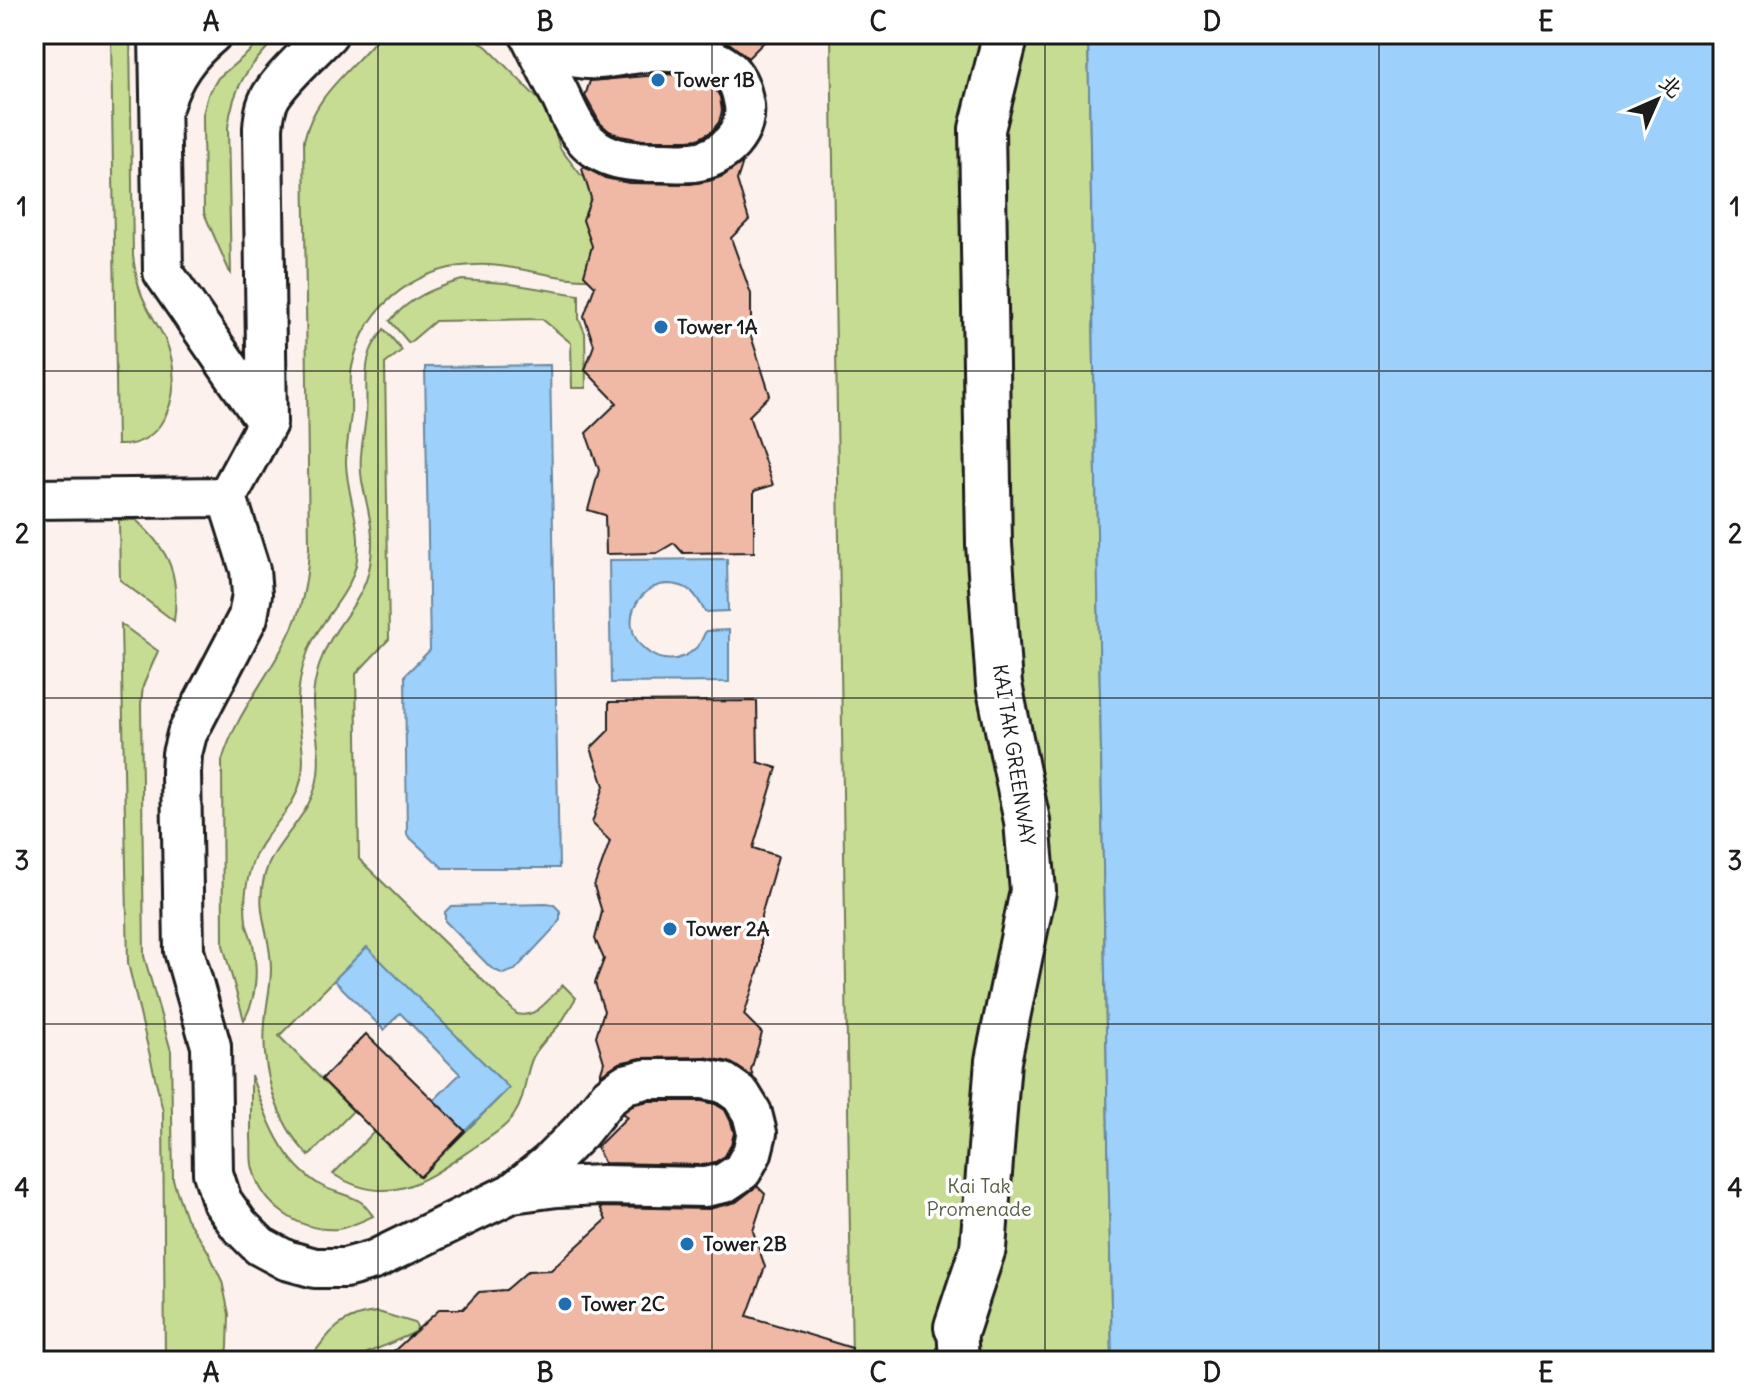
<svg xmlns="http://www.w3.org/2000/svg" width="1757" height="1395" viewBox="0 0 1757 1395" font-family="Delius,'LXGW WenKai TC',sans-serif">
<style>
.green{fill:#c6dc92;stroke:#717c57;stroke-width:2}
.water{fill:#9dd0fa;stroke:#6988a1;stroke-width:2}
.building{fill:#f0b9a5;stroke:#1c1c1c;stroke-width:2}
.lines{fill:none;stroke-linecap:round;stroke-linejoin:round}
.lane-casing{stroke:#1c1c1c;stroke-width:44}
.street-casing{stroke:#1c1c1c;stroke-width:50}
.lane{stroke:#fff;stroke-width:38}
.street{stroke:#fff;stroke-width:44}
.grid{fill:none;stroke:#1c1c1c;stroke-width:2;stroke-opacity:0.55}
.poi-dot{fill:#1f6fb2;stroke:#fff;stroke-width:3}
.labels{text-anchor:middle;stroke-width:7;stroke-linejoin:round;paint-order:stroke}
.poi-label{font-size:20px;font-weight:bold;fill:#1c1c1c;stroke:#fff;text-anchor:start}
.street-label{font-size:20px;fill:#1c1c1c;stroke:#fff}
.park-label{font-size:20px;fill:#585f45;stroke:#fff}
.neatline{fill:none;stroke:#1c1c1c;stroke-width:3}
.grid-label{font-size:26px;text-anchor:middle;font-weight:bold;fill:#1c1c1c}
</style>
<rect width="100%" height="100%" fill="#fcf1ed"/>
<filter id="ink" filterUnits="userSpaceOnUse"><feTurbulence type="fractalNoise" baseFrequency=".0125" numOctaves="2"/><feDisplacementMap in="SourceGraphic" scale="16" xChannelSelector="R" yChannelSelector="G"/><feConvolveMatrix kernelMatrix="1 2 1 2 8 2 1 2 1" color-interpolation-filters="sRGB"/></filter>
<g filter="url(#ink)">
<path class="green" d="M111,34h19l3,222c2,15 4,29 10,42 6,14 14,26 21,39 13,28 14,62 -4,88 -11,15 -25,21 -43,20z
M265,34h15c-30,32 -46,47 -52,93l3,148 -27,-62 -1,-99 5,-19 10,-17 31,-26z
M386,34h84l18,14 56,57 7,13 9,30 20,26 14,10 2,95c-36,2 -71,-12 -107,-14 -66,-3 -124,36 -137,102 -3,15 0,32 -1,48 -2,16 -5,32 -5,48 1,35 18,66 10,102 -8,34 -38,56 -49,89 -7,19 -10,39 -9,59 2,23 8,43 3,66 -7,35 -41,54 -50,88 -5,16 -7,37 -5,54 1,8 5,15 7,23 5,25 4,54 -9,76l-21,-75 -1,-184c14,-50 54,-92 73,-140 10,-23 13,-49 14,-74l-5,-407c11,-45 42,-65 71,-99z
M831,34h257l24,1327h-260z
M462,280l43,3 74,12v24l6,14 1,55h-14l-1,-45 -29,-24 -107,2 -26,22 -19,-22c19,-23 44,-33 72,-41z
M384,329l18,21 -17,14 4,275 -33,35 3,185 158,155c20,5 32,-16 46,-29l13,13c-6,9 -10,18 -16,26 -9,11 -21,21 -27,33 -9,19 -7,41 -19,58 -10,15 -28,24 -42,34 -47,32 -83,60 -139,25l41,-42 46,45 89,-89 -143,-140 -87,88 74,75 -44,45c-33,-33 -48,-87 -44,-133 1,-18 6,-36 6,-54 0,-37 -17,-57 -6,-95 10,-33 41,-53 51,-89 6,-24 1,-47 -2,-71 -3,-18 1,-37 7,-54 12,-35 43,-57 49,-95 6,-32 -2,-53 -8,-84 -4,-24 2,-43 4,-66 2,-21 -3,-45 5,-65 3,-8 9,-15 13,-21z
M119,520h17c34,31 44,55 38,101l-54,-41z
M121,624l37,27 -15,35 -2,18 3,252 27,95 2,129 13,38 22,33 14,30 7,33 -1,33 -3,14h-60l-2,-250 -35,-148z
M251,1075c15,41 29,86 69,110 12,7 30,10 41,17 4,3 9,10 12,14 -11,5 -23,11 -35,13 -38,3 -76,-23 -85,-60 -3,-10 -1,-21 -2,-31 0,-21 0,-42 0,-63z
M378,1312l37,11 2,4 -1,5 -67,29h-40c18,-28 34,-47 69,-49z"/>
<path class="water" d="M1088,34h635v1327h-611z
M550,365l9,503h-116l-36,-33 -2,-160 25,-25 -5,-283z
M727,559l1,52 -23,1c-9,-18 -15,-27 -36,-28 -11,0 -21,5 -28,13 -31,36 21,86 56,50 4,-4 6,-11 9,-16l23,-1v52l-118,1 -2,-123z
M546,904l8,1 6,6v8l-4,7 -41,44 -12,4 -12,-6 -46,-47v-9l6,-6z
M367,947l142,141 -44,43 -31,-31 26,-26 -60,-61 -16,17 -50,-50z"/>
<path class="building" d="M703,34h69l-24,24 -19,-15z
M668,74l32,5 15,9 5,9 2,14 -3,11 -8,10 -13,7 -10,1h-45l-23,-4 -11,-5 -9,-8 -15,-27 5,-15z
M743,162l-6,18 12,40 -18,18 20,56v42l19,59 -21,21 24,69 -19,6v61l-71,1 -9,-10 -17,10 -51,1 -1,-39 -17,-5 11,-40 -13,-37 31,-30 -32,-33 9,-25 -10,-29 11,-30 -11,-11 8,-29 -9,-26 8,-22 -9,-29 2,-2 21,11 24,5 61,1 19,-3 14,-5z
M757,701l1,61 19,6 -24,80 25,8 -17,60v46l-17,53 18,18 -11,37 2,7 -24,-15 -25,-5 -63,1 -22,5 -19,12 4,-13 -8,-26 8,-25 -9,-28 9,-24 -9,-20 7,-27 -8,-26 16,-45 -18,-18 12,-37 -13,-38 18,-18v-28z
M366,1034l99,97 -45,46 -98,-98z
M649,1101h53l13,3 10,6 6,12 3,11 -3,12 -6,11 -10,6 -12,3 -99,-2 -7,-16 30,-30 -4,-3 1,-2 11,-8z
M757,1186l8,8 -12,37 12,36 -18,49 105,32 -2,13h-467l57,-52h23l16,-17 27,-2 22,-19 23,-1 55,-50 -6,-13 109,2 27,-7z"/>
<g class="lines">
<g class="lane-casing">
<path id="lane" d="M159,34l4,238 104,151 -40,74 23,73 2,24 -4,23 -61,117 -5,20 -1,18 3,179 27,95 2,127 9,28 17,24 21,21 26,14 29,8h30l29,-8 138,-67 36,-29 32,-32 29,-36 16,-12 21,-5h58l20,4 17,12 11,18 5,20 -5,20 -10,18 -18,12 -19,4 -103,-2 -45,2 -45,6
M529,34c15,10 32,20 49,24 19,4 36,-2 55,-4 28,-4 71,-4 94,14 9,8 14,20 16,32 8,32 -20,59 -50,62 -10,1 -21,0 -31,0 -26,0 -54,0 -74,-20 -13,-13 -20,-30 -28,-47 -10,-20 -20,-40 -30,-60
M164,104c9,-29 24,-50 48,-70
M267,423l-4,-295c1,-12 2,-22 8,-32 12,-20 40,-44 57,-62
M34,499l193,-2
M957,1327l2,34"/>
</g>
<g class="street-casing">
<path id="street" d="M957,1327l26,-79 15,-187 35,-170 -6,-70 -28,-136 -10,-141 -7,-415 24,-95"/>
</g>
<use href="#lane" class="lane"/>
<use href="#street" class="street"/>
</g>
</g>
<path class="grid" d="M378,34v1327M712,34v1327M1045,34v1327M1379,34v1327M34,371h1689M34,698h1689M34,1024h1689"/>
<g class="poi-dot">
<circle cx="658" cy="80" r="8"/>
<circle cx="661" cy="327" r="8"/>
<circle cx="670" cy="929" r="8"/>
<circle cx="687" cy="1244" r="8"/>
<circle cx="565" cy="1304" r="8"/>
</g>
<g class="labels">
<g class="poi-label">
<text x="674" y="87">Tower 1B</text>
<text x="677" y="334">Tower 1A</text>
<text x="686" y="936">Tower 2A</text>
<text x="703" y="1251">Tower 2B</text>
<text x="581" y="1311">Tower 2C</text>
</g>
<g class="street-label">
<text transform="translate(1014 755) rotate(81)" y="7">KAI TAK GREENWAY</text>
</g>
<g class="park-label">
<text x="979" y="1193">Kai Tak<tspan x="979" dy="23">Promenade</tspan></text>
</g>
</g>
<rect width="1757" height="1395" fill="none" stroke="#fff" stroke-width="88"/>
<g transform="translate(1657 100) rotate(45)" stroke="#ffffff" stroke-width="6" paint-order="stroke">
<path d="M0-6L14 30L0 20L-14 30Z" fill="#1c1c1c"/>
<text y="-12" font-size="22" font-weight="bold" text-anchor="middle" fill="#1c1c1c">北</text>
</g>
<rect x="44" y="44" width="1669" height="1307" class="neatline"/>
<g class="grid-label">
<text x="211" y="31">A</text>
<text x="545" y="31">B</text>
<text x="878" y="31">C</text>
<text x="1212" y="31">D</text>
<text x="1546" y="31">E</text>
<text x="22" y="216">1</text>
<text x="1735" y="216">1</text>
<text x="22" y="543">2</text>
<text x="1735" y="543">2</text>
<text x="22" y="870">3</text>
<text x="1735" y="870">3</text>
<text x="22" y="1197">4</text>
<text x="1735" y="1197">4</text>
<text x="211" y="1382">A</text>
<text x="545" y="1382">B</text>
<text x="878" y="1382">C</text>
<text x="1212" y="1382">D</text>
<text x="1546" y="1382">E</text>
</g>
</svg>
